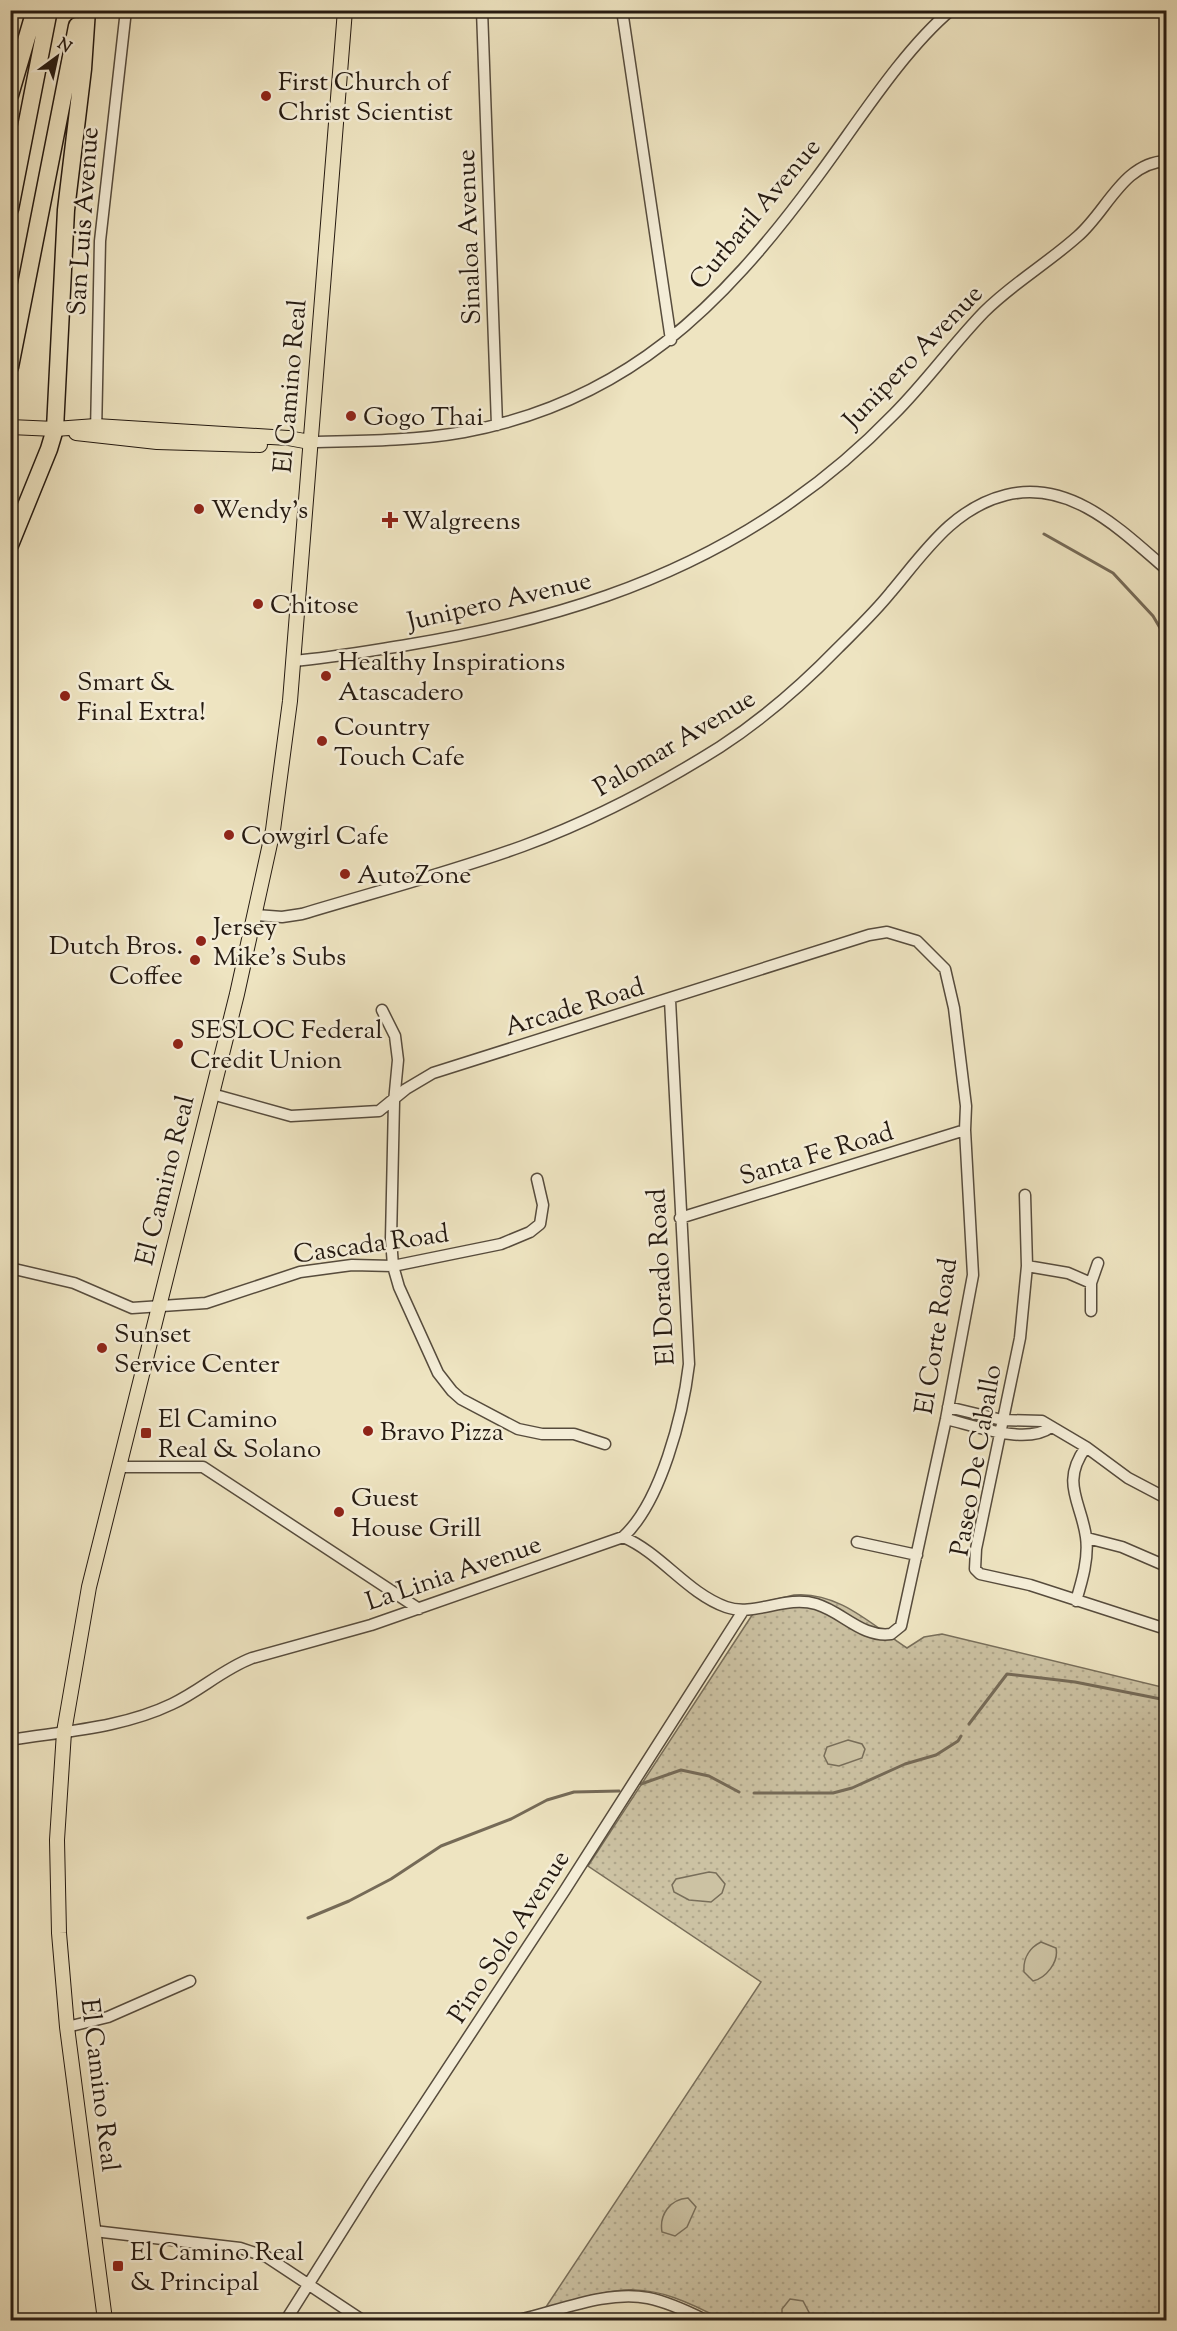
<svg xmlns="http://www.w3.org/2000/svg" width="1177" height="2331" viewBox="0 0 1177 2331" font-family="'Sorts Mill Goudy',serif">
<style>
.grass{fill:url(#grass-dots);stroke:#786e5a;stroke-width:1.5}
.green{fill:#ccc2a3;stroke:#786e5a;stroke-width:1.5}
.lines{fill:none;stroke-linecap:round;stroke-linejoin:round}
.stream{stroke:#756a57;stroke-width:3}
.minor-casing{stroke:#574c3d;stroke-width:13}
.major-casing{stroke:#251a11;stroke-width:16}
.highway-casing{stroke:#251a11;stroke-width:19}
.minor{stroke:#f4edd7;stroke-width:10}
.major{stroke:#eee4c1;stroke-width:14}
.highway{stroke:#eee4c1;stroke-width:16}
.poi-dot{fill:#8f2418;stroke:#f4edd7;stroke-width:2}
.labels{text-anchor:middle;stroke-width:5;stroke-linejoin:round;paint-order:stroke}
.poi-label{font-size:26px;fill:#251a11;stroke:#f4edd7;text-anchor:start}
.street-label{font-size:26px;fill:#251a11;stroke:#f4edd7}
</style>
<defs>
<pattern id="grass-dots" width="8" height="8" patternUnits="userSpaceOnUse" patternTransform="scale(1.5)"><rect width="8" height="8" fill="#ccc2a3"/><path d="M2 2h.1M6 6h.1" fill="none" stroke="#afa68b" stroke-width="1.8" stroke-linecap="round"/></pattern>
</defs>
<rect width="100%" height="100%" fill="#eee4c1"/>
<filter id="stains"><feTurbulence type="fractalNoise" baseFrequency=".00333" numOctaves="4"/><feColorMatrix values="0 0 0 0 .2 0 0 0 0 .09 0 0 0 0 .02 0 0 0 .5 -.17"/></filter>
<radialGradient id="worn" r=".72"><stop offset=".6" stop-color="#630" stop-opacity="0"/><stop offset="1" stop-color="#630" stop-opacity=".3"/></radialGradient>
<path class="grass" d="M794,1595c44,-4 78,30 113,53l17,-11 18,-3 224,54v632h-443c-78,-41 -97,-36 -179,-10l217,-328 -173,-116 172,-263z"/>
<path class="green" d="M848,1740l14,4 3,5 -3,9 -23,8 -11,-2 -4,-8 3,-9z
M709,1872l7,1 9,11 -3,9 -11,9 -22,-2 -15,-8 -2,-7 4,-6z
M1041,1942l15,6c3,14 -10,30 -23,33l-9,-9c-1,-13 5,-24 17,-30z
M688,2198l8,9 -9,20 -12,9 -13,-4c-3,-17 8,-33 26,-34z
M790,2299l13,2 10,19h-31v-11z"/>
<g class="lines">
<path class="stream" d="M1044,534l69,39 40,43 13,22
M969,1724l38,-50 68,8 91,18
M641,1784l40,-14 28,6 30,16
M754,1793h79l19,-5 53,-24 31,-9 22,-14 3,-5
M308,1918l41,-17 42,-22 50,-33 70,-27 36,-19 27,-8 45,-1"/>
<g class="minor-casing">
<path id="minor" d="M482,10l15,415
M622,10l49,330
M96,433l4,-192 26,-231
M310,442c50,-1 104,-1 154,-10 162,-30 257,-125 351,-252 40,-53 86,-128 136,-170
M293,661c38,-3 76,-10 114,-16 138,-23 268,-61 384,-143 36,-25 73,-57 103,-88 32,-32 59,-70 90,-102 29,-29 64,-49 94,-76 29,-25 45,-73 88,-75
M256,915l26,2 20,-3c73,-22 149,-42 221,-68 68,-25 135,-60 197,-99 43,-28 82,-62 118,-99 18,-18 37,-36 53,-56 33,-39 62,-84 115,-97 65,-16 116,36 160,74
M382,1010l13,26 3,24 -4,42 -3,137 2,27 6,21 39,86 14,18 9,8 57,30 24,5h32l31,10
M1025,1195l2,71 -7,72 -44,211 -1,20 5,5 50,11 136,44
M680,1218l285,-88
M1027,1266l41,7 23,10
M10,1268l64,15 58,25 74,-5 94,-31 52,-7 41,1 108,-22 29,-12 10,-8 3,-19 -6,-26
M1091,1311v-28l7,-20
M948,1407l54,13 40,1 44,26 42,31 38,20
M946,1419c27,6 80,27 105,8
M119,1467h84l216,142
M623,1537c38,-35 60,-122 66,-173l-19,-364
M1087,1538l35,9 44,19
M857,1542l60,13
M1076,1601c6,-20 13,-43 10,-64 -5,-36 -26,-54 0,-90
M10,1740c55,-9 112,-12 162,-36 28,-13 51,-35 80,-46l119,-33 252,-88c38,16 64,56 103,70 28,10 59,-12 90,-3 27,8 46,34 75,30l10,-8 45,-207 27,-144 -8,-145 1,-24 -12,-98 -9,-39 -28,-28 -30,-9 -18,3 -436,138 -27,16 -27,22 -88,5 -79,-22
M67,2027l41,-10 82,-36
M94,2231l146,17 27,9 95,63
M286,2320l85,-135 194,-295 178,-279
M519,2320c40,-9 88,-30 129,-22 20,4 39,13 57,22"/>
</g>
<g class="major-casing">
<path id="major" d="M10,427l45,2 41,-3 192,12 22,4
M76,433l81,9 103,3
M105,2320l-38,-293 -8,-94 -2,-93 7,-108 25,-145 148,-593 36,-164 17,-129 55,-691"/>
</g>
<g class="highway-casing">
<path id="highway" d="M10,95l25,-85
M10,209l39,-199
M10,367l67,-341
M10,545l39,-96 6,-20 11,-219 17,-141 4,-59"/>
</g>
<use href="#minor" class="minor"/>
<use href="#major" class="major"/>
<use href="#highway" class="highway"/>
</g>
<g class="poi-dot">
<circle cx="266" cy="96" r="6"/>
<circle cx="351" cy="416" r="6"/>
<circle cx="199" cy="509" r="6"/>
<path d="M387 511h6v6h6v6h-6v6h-6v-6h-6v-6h6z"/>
<circle cx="258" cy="604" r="6"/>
<circle cx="326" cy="676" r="6"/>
<circle cx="65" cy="696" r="6"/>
<circle cx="322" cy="741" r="6"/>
<circle cx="229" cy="835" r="6"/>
<circle cx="345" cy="874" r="6"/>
<circle cx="201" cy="941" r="6"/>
<circle cx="195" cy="960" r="6"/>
<circle cx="178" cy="1044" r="6"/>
<circle cx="102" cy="1348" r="6"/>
<circle cx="368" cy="1431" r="6"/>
<rect x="140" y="1427" width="12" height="12" rx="3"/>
<circle cx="339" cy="1512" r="6"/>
<rect x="112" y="2260" width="12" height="12" rx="3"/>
</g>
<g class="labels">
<g class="poi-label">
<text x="278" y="90">First Church of<tspan x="278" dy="30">Christ Scientist</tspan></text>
<text x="363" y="425">Gogo Thai</text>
<text x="211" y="518">Wendy's</text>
<text x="402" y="529">Walgreens</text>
<text x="270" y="613">Chitose</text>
<text x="338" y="670">Healthy Inspirations<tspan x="338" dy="30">Atascadero</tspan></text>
<text x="77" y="690">Smart &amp;<tspan x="77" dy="30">Final Extra!</tspan></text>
<text x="334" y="735">Country<tspan x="334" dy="30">Touch Cafe</tspan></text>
<text x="241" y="844">Cowgirl Cafe</text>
<text x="357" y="883">AutoZone</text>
<text x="213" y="935">Jersey<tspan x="213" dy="30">Mike's Subs</tspan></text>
<text x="183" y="954" text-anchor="end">Dutch Bros.<tspan x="183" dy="30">Coffee</tspan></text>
<text x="190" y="1038">SESLOC Federal<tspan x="190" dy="30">Credit Union</tspan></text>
<text x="114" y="1342">Sunset<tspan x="114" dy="30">Service Center</tspan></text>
<text x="158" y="1427">El Camino<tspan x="158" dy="30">Real &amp; Solano</tspan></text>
<text x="380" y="1440">Bravo Pizza</text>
<text x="351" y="1506">Guest<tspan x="351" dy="30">House Grill</tspan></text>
<text x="130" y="2260">El Camino Real<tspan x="130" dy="30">&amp; Principal</tspan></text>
</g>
<g class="street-label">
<text transform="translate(754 213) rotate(-50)" y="9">Curbaril Avenue</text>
<text transform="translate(82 221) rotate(-86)" y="9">San Luis Avenue</text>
<text transform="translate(468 237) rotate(-92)" y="9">Sinaloa Avenue</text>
<text transform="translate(912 356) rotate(-46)" y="9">Junipero Avenue</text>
<text transform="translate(289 386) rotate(-85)" y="9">El Camino Real</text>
<text transform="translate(499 600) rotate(-13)" y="9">Junipero Avenue</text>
<text transform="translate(674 742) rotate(-31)" y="9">Palomar Avenue</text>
<text transform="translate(574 1006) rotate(-17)" y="9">Arcade Road</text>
<text transform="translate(816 1153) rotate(-17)" y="9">Santa Fe Road</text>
<text transform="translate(164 1180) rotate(-76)" y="9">El Camino Real</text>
<text transform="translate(371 1243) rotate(-8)" y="9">Cascada Road</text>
<text transform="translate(660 1277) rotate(-93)" y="9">El Dorado Road</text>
<text transform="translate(935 1336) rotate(-81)" y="9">El Corte Road</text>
<text transform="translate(975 1460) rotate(-80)" y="9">Paseo De Caballo</text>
<text transform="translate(453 1572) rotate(-19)" y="9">La Linia Avenue</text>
<text transform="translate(508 1936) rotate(-57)" y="9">Pino Solo Avenue</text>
<text transform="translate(101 2085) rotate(83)" y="9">El Camino Real</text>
</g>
</g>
<rect width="1177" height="2331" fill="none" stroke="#eee4c1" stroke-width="36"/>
<rect x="12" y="12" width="1153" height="2307" fill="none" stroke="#251a11" stroke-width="3"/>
<rect x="18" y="18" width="1141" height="2295" fill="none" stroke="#251a11" stroke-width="1.5"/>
<g transform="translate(57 57) rotate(33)" stroke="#f4edd7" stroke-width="4.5" paint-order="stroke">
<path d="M0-4.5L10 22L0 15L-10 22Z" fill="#251a11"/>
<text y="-9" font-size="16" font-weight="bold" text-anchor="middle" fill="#251a11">N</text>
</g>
<rect width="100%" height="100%" filter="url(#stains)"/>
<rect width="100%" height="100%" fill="url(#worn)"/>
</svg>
